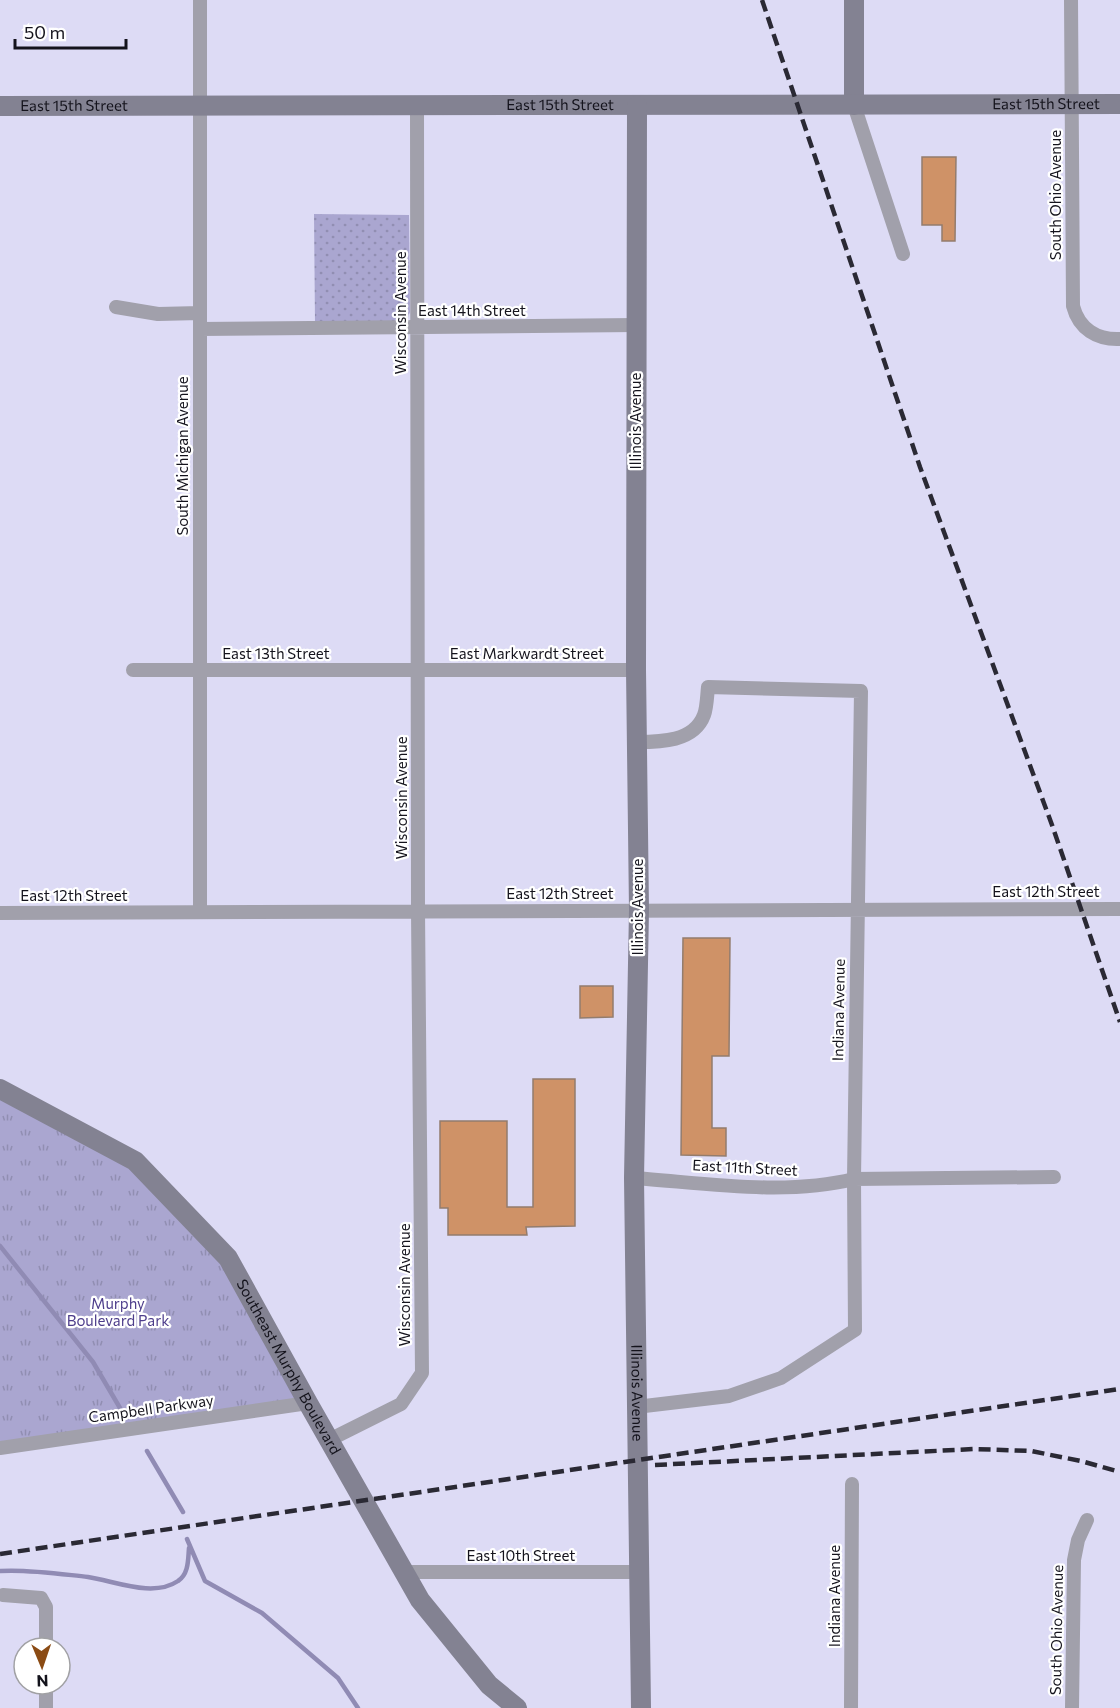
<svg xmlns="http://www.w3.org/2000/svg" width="1120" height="1708" viewBox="0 0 1120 1708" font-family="Commissioner,sans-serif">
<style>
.grass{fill:url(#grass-dots)}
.park{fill:url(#park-tufts)}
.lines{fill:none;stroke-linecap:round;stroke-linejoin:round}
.stream{stroke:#908bb4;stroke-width:4.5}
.building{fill:#cf9267;stroke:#937c6d;stroke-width:1.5}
.street{stroke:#a1a0ab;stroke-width:14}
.secondary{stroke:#838292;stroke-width:20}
.rail{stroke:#2a2934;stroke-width:4.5;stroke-dasharray:12 6;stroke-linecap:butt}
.labels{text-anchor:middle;stroke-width:4.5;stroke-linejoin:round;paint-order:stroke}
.street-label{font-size:15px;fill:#14131c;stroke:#fff}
.park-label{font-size:15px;fill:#4d3d8b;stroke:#fff}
</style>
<defs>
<pattern id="grass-dots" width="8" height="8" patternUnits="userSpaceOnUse" patternTransform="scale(1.5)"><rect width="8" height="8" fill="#aaa6d0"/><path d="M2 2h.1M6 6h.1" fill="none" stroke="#918eb2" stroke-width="1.8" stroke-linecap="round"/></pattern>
<pattern id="park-tufts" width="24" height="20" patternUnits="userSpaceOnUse" patternTransform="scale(1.5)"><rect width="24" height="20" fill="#aaa6d0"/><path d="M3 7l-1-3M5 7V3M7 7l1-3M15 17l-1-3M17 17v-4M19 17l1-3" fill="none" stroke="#918eb2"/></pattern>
</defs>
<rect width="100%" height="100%" fill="#dddbf5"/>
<path class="grass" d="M314,214l95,1 1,97 -2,5 -8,5h-85z"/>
<path class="park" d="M0,1089l135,72 93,97 80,145 -308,45z"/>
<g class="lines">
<path class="stream" d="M0,1246l93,116 27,46
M147,1451l36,61
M187,1539l18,42 57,32 76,65 20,30
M0,1571c28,-2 60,3 88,6 27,4 65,21 90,4 11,-7 10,-22 11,-33"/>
</g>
<path class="building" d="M922,157h34l-1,84h-13v-16h-20z
M683,938h47l-1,118h-17v72h14v28l-45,-1z
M580,986h33v31l-33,1z
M533,1079h42v147l-49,1 1,8h-79v-27h-8v-87h67v86h26z"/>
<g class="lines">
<path class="street" d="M1071,0l2,306c6,23 24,34 47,33
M854,105l49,149
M116,307l42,7 42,-1
M200,329l436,-4
M133,670h503
M200,911v-911
M0,913l1120,-4
M634,1178c71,5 151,18 220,1l200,-2
M636,1407l93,-11 52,-18 74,-48 -1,-151 7,-488 -153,-4c-1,9 -1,20 -4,28 -10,27 -44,27 -67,27
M329,1440l72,-36 21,-31 -4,-463 -1,-804
M0,1448l308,-45
M405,1572h233
M3,1595l38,3 5,9v41
M46,1708v-24
M851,1708l1,-224
M1072,1708l2,-148 4,-20 9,-20"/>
<g class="secondary">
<path d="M854,105v-105"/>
<path id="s1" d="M0,106l1120,-2"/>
<path id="s2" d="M637,106l-1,564 3,240 -5,268 7,530"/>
<path id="s3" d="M0,1089l135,72 93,97 80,145 112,197 69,85 28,23"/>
</g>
<path class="rail" d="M762,0l158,467 132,358 68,197
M655,1465l319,-16 57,2 50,10 39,11
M0,1554l1120,-165"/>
</g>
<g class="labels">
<g class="street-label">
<text dy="5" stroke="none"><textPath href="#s1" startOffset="1046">East 15th Street</textPath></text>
<text dy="5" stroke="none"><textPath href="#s1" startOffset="74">East 15th Street</textPath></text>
<text dy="5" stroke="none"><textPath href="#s1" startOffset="560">East 15th Street</textPath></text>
<text transform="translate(1056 195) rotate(-90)" y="5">South Ohio Avenue</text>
<text x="472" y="316">East 14th Street</text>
<text transform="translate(401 313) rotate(-90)" y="5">Wisconsin Avenue</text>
<text transform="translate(636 421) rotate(-90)" y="5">Illinois Avenue</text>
<text transform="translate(183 456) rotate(-90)" y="5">South Michigan Avenue</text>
<text x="276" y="659">East 13th Street</text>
<text x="527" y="659">East Markwardt Street</text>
<text transform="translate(402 798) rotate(-90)" y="5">Wisconsin Avenue</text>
<text x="1046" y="897">East 12th Street</text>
<text x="560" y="899">East 12th Street</text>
<text x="74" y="901">East 12th Street</text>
<text transform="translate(638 907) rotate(-90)" y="5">Illinois Avenue</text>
<text transform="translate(839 1010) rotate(-89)" y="5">Indiana Avenue</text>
<text transform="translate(745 1168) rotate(3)" y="5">East 11th Street</text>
<text transform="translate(405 1285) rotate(-90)" y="5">Wisconsin Avenue</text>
<text dy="5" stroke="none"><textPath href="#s3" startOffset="412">Southeast Murphy Boulevard</textPath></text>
<text dy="5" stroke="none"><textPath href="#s2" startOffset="1287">Illinois Avenue</textPath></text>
<text transform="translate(151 1409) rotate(-8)" y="5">Campbell Parkway</text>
<text x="521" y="1561">East 10th Street</text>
<text transform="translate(835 1596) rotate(-90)" y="5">Indiana Avenue</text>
<text transform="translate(1057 1630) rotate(-89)" y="5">South Ohio Avenue</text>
</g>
<g class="park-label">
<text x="118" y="1309">Murphy<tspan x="118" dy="17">Boulevard Park</tspan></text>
</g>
</g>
<g transform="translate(42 1666) rotate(178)"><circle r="28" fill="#ffffff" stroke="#a1a1a4" stroke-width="1.5"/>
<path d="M0-4.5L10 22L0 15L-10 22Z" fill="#8b4b14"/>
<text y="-9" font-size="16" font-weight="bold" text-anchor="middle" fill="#14131c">N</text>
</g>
<path d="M15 39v9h111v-9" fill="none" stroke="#14131c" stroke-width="3"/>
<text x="24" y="39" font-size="18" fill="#14131c" stroke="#ffffff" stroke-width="4.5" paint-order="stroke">50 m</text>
</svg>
